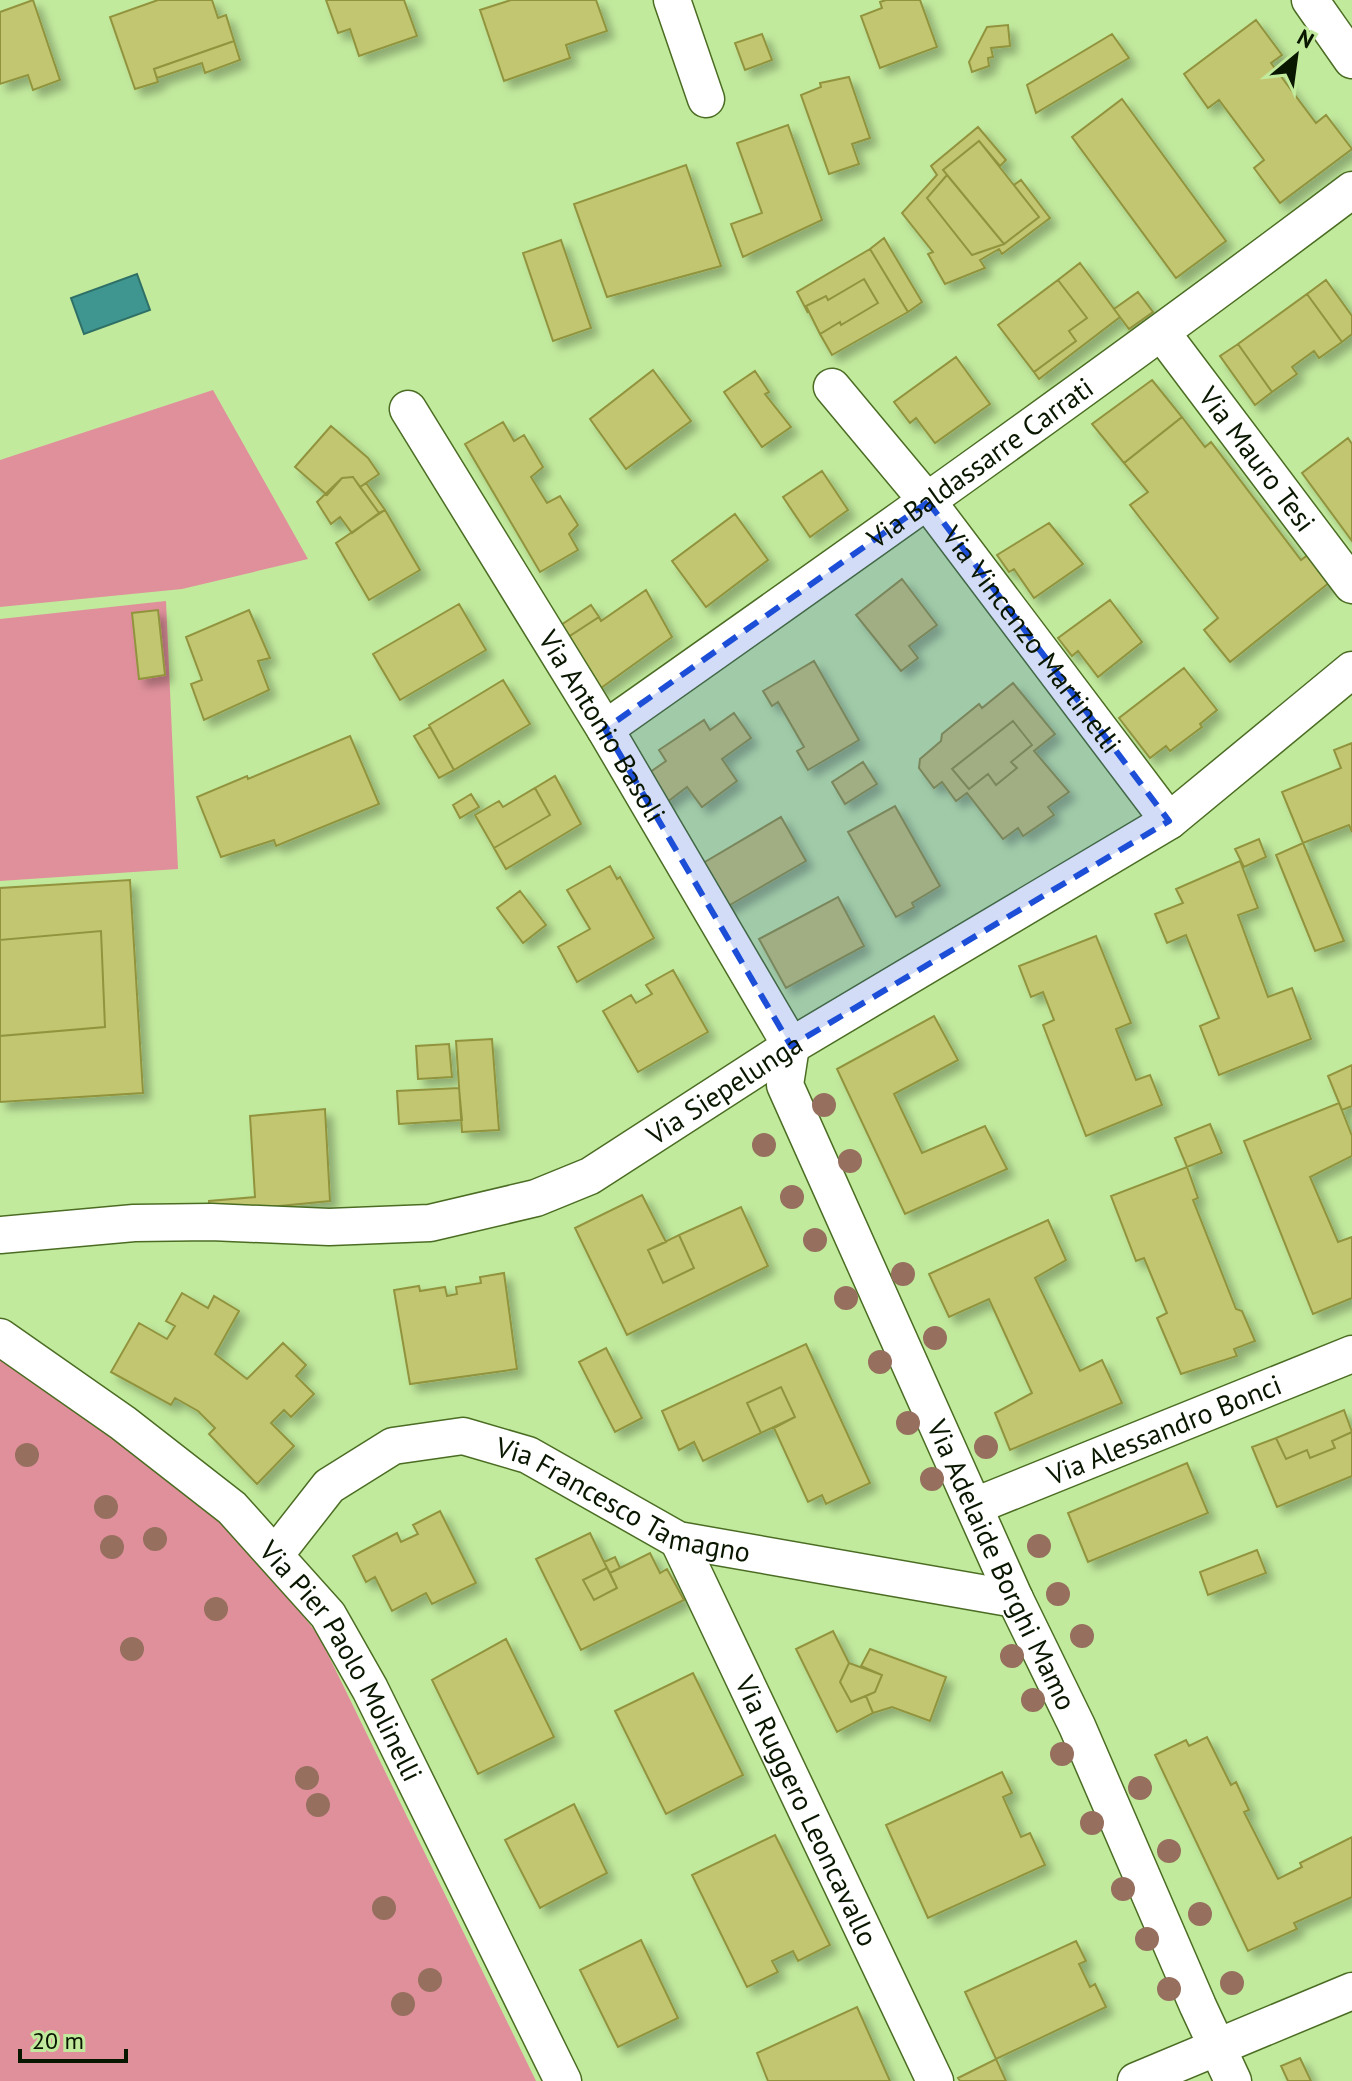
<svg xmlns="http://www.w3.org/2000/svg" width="1352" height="2081" viewBox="0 0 1352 2081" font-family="'PT Sans',sans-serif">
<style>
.green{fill:#df909b}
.water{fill:#3f9691;stroke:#2f7066;stroke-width:2}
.building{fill:#c2c670;stroke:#91943e;stroke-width:2;filter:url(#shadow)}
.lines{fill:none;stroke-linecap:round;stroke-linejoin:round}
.minor-casing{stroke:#4b6d23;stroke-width:39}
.minor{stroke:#fff;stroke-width:36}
.tree{fill:#966f5e}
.marked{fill:#1d4ed8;fill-opacity:0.2;stroke:#1d4ed8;stroke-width:6;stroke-dasharray:16 10;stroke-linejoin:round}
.labels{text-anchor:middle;stroke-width:6;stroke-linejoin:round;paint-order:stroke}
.street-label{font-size:28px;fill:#0a1700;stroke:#c2ea9d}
</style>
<defs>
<filter id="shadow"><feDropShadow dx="7" dy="7" stdDeviation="4" flood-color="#0004"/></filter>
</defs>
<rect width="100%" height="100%" fill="#c2ea9d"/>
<path class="green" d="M213,390l95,169 -126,30 -182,18v-147z
M166,601l12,268 -178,12v-262z
M0,1359l109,73 115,94 43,44 52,66 217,445h-536z"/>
<path class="water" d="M137,274l13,36 -66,24 -13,-36z"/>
<path class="building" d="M33,0l27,80 -27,10 -5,-15 -28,9v-72z
M158,0h54l6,18 8,-3 8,26 -80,28 4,13 -23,7 -25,-72z
M326,0h78l13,36 -58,20 -9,-27 -12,4z
M511,0h85l11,31 -41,14 4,13 -66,23 -24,-71z
M886,0h34l17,47 -57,21 -19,-52 21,-8 -2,-6z
M1256,20l26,35 -11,8 45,60 10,-8 26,34 -72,54 -26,-35 10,-8 -45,-60 -11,8 -24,-34z
M1008,25l2,21 -19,2 2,9 -5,1 1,8 -17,6 -3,-10 18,-35z
M762,34l10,26 -27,10 -10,-27z
M1112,34l17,24 -93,55 -9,-28z
M234,41l6,19 -35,13 -3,-10 -45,15 -3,-9z
M849,77l21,61 -18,6 7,20 -30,10 -28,-79 20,-8 -1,-4z
M1122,99l104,142 -50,37 -104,-141z
M788,125l34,95 -79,37 -12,-33 31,-11 -25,-70z
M978,127l28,33 -6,6 -21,-25 -36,29 4,5 -20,23 45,57 32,-11 35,-27 -25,-32 7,-5 29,38 -48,36 -3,-5 -19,11 5,8 -40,16 -17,-30 5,-2 -31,-39 35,-38 -6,-9z
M979,141l60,76 -35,27 -61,-74z
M686,165l35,101 -114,31 -33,-93z
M947,175l57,69 -32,11 -45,-57z
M884,238l38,64 -14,10 -38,-63z
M561,240l30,88 -38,13 -30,-88z
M870,249l38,63 -76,43 -12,-21 20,-12 1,3 37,-22 -14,-24 -36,21 -2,-4 -20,10 2,7 -11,-21z
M1080,263l40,54 -81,62 -5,-7 42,-31 -7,-10 18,-13 -29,-38z
M864,279l14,24 -37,22 -1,-3 -20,12 -14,-28 20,-10 2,4z
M1058,280l29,38 -18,13 7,10 -42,31 -36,-47z
M1326,280l26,36v18l-10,8 -35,-48z
M1138,292l15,20 -24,17 -15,-20z
M1307,294l35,48 -23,16 -5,-7 -22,16 5,7 -25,18 -34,-48z
M1238,344l34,48 -17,13 -35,-49z
M956,357l34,47 -55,39 -19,-25 -6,5 -16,-21z
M653,370l38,51 -65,48 -36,-50z
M755,371l14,21 -4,2 26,33 -29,20 -38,-55z
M1152,380l30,37 -58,46 -32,-39z
M1182,417l23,30 6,-5 90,118 8,-6 21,28 -100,80 -26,-32 14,-12 -88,-113 18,-13 -24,-29z
M503,422l11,19 10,-6 19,32 -12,10 16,26 13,-7 18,29 -9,9 9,16 -38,22 -75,-128z
M331,426l37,32 11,16 -19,13 -7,-10 -11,1 -15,17 -32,-28z
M1348,438l4,6v97l-50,-68z
M822,471l26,39 -38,27 -27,-40z
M353,477l26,36 -27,20 -12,-16 -9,7 -14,-22 25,-24z
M366,483l19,27 -6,3 -19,-26z
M385,510l35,60 -51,30 -33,-57z
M735,514l33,46 -62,47 -34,-46z
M1049,523l34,41 -49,34 -20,-29 -5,3 -12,-17z
M902,579l35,46 -28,21 9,12 -17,13 -45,-56z
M646,590l26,47 -78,56 -32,-52 37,-24 2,4z
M1110,600l32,42 -44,35 -20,-26 -6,5 -14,-18z
M459,604l27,46 -86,50 -27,-46z
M591,605l8,12 -37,24 -7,-12z
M158,610l7,65 -26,4 -7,-66z
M249,610l21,48 -12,3 11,29 -65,30 -13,-36 11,-4 -16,-43z
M814,661l45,79 -51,30 -11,-19 7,-4 -26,-45 -6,4 -9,-15z
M1184,668l33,42 -17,14 2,3 -32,24 -4,-5 -16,12 -31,-40z
M503,680l27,44 -76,46 -25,-45z
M1013,683l42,51 -21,17 35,41 -21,15 6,8 -31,21 -5,-8 -15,11 -36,-46 -11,8 -14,-19 -8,6 -15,-20 1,-9 21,-18 1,-7 37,-30 3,4z
M734,713l17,25 -29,21 15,22 -35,26 -15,-20 -25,19 -19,-29 23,-16 -7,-11 45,-30 6,10z
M1013,721l19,24 -21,17 6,6 -21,17 -8,-11 -19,15 -17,-20z
M430,727l24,43 -15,8 -25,-42z
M350,736l29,68 -103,42 -2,-6 -53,17 -24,-60 50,-21 1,3z
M1352,743v89l-3,-7 -46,18 -21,-51 59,-24 -7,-18z
M863,762l14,22 -32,20 -13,-22z
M555,776l26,48 -75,45 -12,-21 56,-33 -15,-27z
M535,788l15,27 -56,33 -19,-33 24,-14 4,6z
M471,794l8,13 -19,11 -7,-13z
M895,806l45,80 -28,17 2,4 -18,10 -48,-85z
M781,817l25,44 -83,48 -25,-43z
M1259,839l7,18 -22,10 -9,-18z
M1303,843l41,98 -29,10 -39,-96z
M1240,861l18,47 -20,7 30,82 24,-9 19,51 -92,36 -19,-49 19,-8 -33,-83 -19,8 -12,-29 28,-11 -7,-14z
M610,866l7,13 3,-2 34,61 -77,44 -19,-35 32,-18 -23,-39z
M130,880l13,213 -143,9v-66l105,-9 -4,-96 -101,9v-52z
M130,880l13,213 -143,9v-214z
M520,891l26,34 -23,18 -26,-35z
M838,897l26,49 -78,42 -27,-49z
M1096,936l35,87 -15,6 20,51 14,-5 12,30 -76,31 -43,-111 11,-5 -11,-28 -12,5 -12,-31z
M673,970l35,62 -70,40 -35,-61 28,-16 5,8 16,-9 -6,-9z
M934,1016l24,44 -64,34 28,59 63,-27 22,43 -102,45 -68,-145z
M492,1039l7,91 -37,2 -6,-91z
M449,1044l3,33 -34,2 -2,-33z
M1352,1065v41l-10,4 -14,-34z
M459,1088l3,32 -63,4 -2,-33z
M1339,1103l13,33v20l-42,21 28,65 14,-5v61l-39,16 -69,-173z
M325,1109l5,92 -120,12 -1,-12 46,-4 -5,-81z
M1210,1124l12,29 -35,14 -12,-29z
M1187,1167l11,31 -5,2 43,109 6,2 13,30 -21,8 3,7 -56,18 -24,-56 10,-5 -23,-55 -8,3 -25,-65z
M642,1195l24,47 -18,8 15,33 31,-15 -15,-33 62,-28 27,59 -141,69 -52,-107z
M1048,1220l18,40 -31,18 45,93 22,-11 20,43 -112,47 -15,-37 37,-20 -43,-94 -40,18 -20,-43z
M679,1235l15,33 -31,15 -15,-33z
M504,1273l13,96 -107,15 -16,-94 25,-4 1,5 25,-4 2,9 10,-2 -1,-7 25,-4 -1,-6z
M182,1293l26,15 6,-12 25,15 -24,43 32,25 36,-36 23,22 -10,11 18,18 -23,23 -7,-7 -13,13 23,23 -37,38 -48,-50 6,-6 -17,-17 -23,-13 -4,7 -60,-33 28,-49 28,16 8,-13 -9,-5z
M806,1344l64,139 -44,21 -4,-9 -14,7 -34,-74 21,-11 -14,-30 -34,16 14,30 -58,28 -9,-19 -15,8 -17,-39z
M606,1348l36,70 -27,14 -36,-70z
M781,1387l14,30 -34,16 -14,-30z
M1344,1410l8,22 -20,9 3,7 -25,10 -3,-8 -21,9 -10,-21z
M1352,1432v44l-75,31 -25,-60 24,-9 10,21 21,-9 3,8 25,-10 -3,-7z
M1187,1463l21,50 -120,49 -20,-49z
M440,1511l36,72 -44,21 -6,-11 -34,18 -17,-34 -9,5 -13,-26 44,-23 4,9 17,-8 -5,-9z
M590,1533l17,35 -24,12 11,20 23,-12 -7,-15 40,-20 10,20 7,-4 17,31 -103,50 -45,-91z
M1257,1550l9,23 -58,22 -8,-23z
M615,1557l5,11 -10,5 -6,-11z
M607,1568l10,20 -23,12 -11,-20z
M833,1631l16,32 -9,19 11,20 15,-6 7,17 -36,19 -41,-83z
M506,1639l48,98 -76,37 -46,-94z
M870,1649l76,28 -16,44 -38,-14 -19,6 -7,-17 9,-4 7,-17 -21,-9z
M849,1663l33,12 -7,17 -24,10 -11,-20z
M693,1673l50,102 -77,39 -51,-103z
M1207,1737l24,48 5,-3 13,28 -5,2 34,67 24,-12 -2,-4 52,-26v60l-58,26 3,6 -49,22 -93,-196 31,-15 3,6z
M1002,1772l10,21 -9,4 18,40 9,-4 15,32 -117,53 -42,-93z
M574,1804l33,69 -67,35 -35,-68z
M775,1835l55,110 -32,16 -5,-10 -21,10 6,11 -31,15 -55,-112z
M641,1940l37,78 -60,29 -38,-77z
M1076,1941l10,20 -7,3 11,23 5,-3 11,23 -110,52 -31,-67z
M857,2007l33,74h-122l-11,-28z
M1300,2058l11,23h-23l-7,-15z
M996,2059l10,22h-46l-2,-3z"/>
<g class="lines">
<g class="minor-casing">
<g id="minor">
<path d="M672,0l34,99"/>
<path d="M1310,0l42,60"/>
<path id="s1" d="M1162,333l190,252"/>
<path id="s2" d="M832,387l96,115 241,319"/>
<path id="s3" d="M408,409l197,320 186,317"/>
<path id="s4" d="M605,729c251,-177 502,-354 747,-539"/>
<path id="s5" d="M791,1046l-6,39 230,514 62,127 121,280 35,75"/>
<path id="s6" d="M0,1235l134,-12 77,-1 118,5 101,-4 106,-25 54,-22 201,-130 378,-225 183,-151"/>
<path id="s7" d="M0,1337l123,86 109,85 96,107 42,74 193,392"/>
<path id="s8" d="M975,1506l377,-152"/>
<path id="s9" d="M678,1540l257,541"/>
<path id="s10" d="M275,1555l54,-69 64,-40 70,-10 65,19 150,85 337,59"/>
<path d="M1136,2081l216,-90"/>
</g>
</g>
<use href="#minor" class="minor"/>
</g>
<g class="tree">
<circle cx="824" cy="1105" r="12"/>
<circle cx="764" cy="1145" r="12"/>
<circle cx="850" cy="1161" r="12"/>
<circle cx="792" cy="1197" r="12"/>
<circle cx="815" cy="1240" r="12"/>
<circle cx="903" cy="1274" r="12"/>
<circle cx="846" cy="1298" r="12"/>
<circle cx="935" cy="1338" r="12"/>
<circle cx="880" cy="1362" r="12"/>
<circle cx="908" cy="1423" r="12"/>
<circle cx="986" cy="1447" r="12"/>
<circle cx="27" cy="1455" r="12"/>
<circle cx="932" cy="1479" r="12"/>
<circle cx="106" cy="1507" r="12"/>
<circle cx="155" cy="1539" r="12"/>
<circle cx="1039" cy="1546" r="12"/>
<circle cx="112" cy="1547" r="12"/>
<circle cx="1058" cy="1594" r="12"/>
<circle cx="216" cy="1609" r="12"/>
<circle cx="1082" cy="1636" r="12"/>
<circle cx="132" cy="1649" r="12"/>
<circle cx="1012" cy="1656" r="12"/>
<circle cx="1033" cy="1700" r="12"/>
<circle cx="1062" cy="1754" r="12"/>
<circle cx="307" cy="1778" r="12"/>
<circle cx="1140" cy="1788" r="12"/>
<circle cx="318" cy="1805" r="12"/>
<circle cx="1092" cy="1823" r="12"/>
<circle cx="1169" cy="1851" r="12"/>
<circle cx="1123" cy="1889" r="12"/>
<circle cx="384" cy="1908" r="12"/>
<circle cx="1200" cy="1914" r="12"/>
<circle cx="1147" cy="1939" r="12"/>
<circle cx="430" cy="1980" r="12"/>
<circle cx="1232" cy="1983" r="12"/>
<circle cx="1169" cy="1989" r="12"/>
<circle cx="403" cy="2004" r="12"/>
</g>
<path class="marked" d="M928,502l241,319 -378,225 -186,-317z"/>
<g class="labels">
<g class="street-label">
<text dy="10" stroke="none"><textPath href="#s1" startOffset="158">Via Mauro Tesi</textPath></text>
<text dy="10" stroke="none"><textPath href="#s4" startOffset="460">Via Baldassarre Carrati</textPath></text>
<text dy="10" stroke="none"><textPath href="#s2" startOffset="322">Via Vincenzo Martinelli</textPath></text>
<text dy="10" stroke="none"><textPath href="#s3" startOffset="372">Via Antonio Basoli</textPath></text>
<text dy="10" stroke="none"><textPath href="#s6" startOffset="758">Via Siepelunga</textPath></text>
<text dy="10" stroke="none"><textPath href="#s8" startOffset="204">Via Alessandro Bonci</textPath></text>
<text dy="10" stroke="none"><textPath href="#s10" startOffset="408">Via Francesco Tamagno</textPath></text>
<text dy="10" stroke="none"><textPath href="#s5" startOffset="566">Via Adelaide Borghi Mamo</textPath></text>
<text dy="10" stroke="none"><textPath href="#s7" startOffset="478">Via Pier Paolo Molinelli</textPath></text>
<text dy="10" stroke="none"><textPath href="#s9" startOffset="300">Via Ruggero Leoncavallo</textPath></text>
</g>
</g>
<g transform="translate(1296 56) rotate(29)" stroke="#c2ea9d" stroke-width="6" paint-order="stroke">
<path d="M0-6L14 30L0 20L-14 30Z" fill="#0a1700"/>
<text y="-12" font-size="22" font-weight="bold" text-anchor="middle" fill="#0a1700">N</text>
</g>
<path d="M20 2049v12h106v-12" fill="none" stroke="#0a1700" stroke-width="4"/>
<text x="32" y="2049" font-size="24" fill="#0a1700" stroke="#c2ea9d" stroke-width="6" paint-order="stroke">20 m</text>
</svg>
